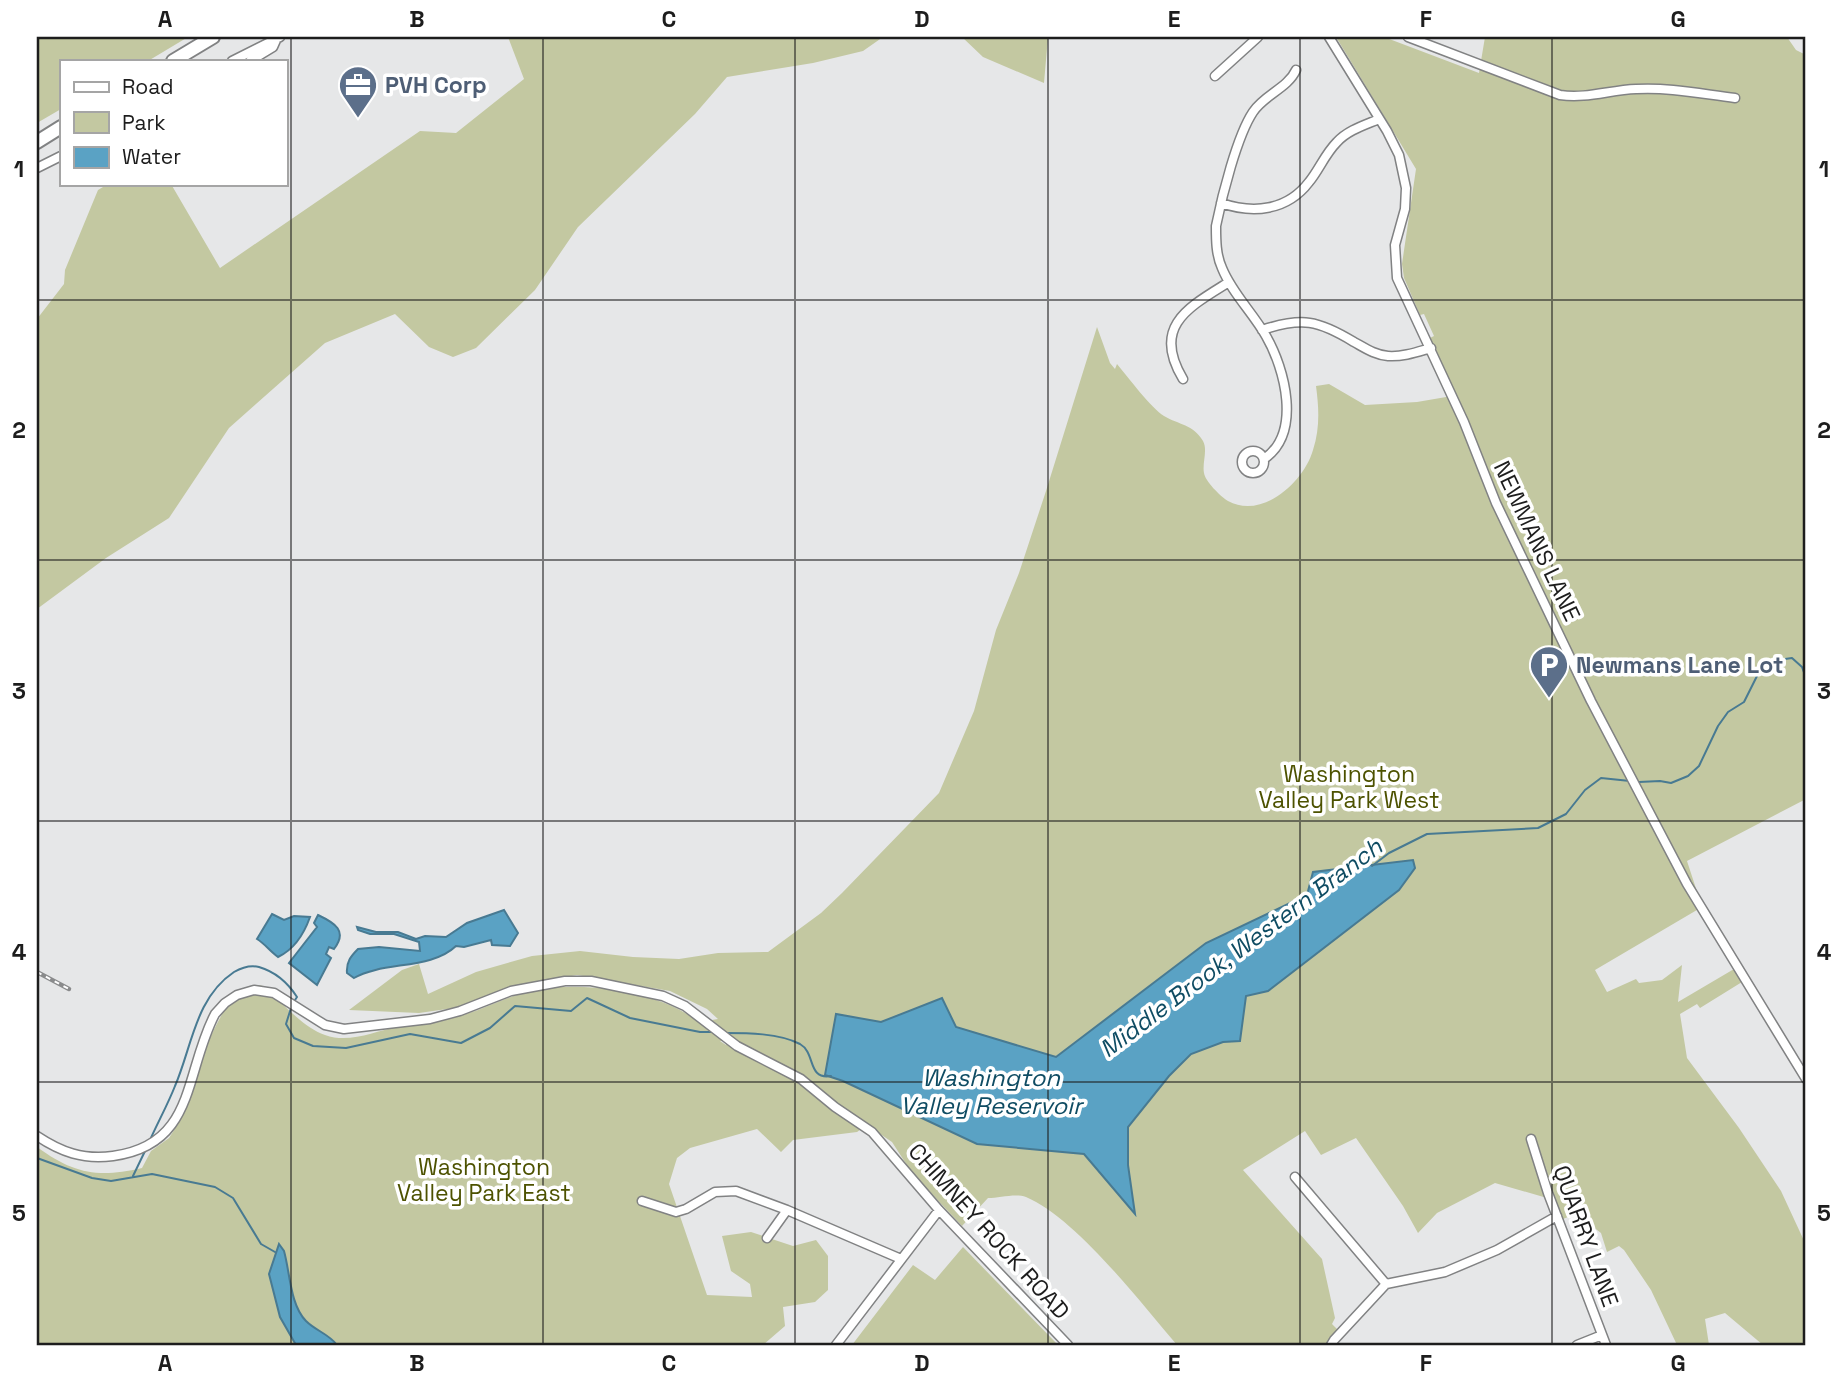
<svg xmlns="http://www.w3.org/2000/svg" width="1843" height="1382" viewBox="0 0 1843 1382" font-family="'Space Grotesk',sans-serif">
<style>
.green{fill:#c3c8a1}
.water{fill:#5aa2c4;stroke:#487a92;stroke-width:2}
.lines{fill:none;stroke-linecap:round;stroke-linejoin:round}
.stream{stroke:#487a92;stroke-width:2}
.minor-casing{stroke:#818283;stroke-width:11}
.highway-casing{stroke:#818283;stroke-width:16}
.minor{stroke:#fff;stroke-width:8}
.highway{stroke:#fff;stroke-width:12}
.rail-casing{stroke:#8a8b8c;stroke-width:4.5}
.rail{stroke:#fff;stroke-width:2;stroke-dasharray:5;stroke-linecap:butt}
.grid{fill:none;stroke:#1d1d1d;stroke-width:2;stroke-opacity:0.55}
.labels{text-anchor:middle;stroke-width:7;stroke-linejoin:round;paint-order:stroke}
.service-label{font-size:23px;font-weight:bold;fill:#4e5e75;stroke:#fff;text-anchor:start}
.street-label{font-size:23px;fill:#1d1d1d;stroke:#fff}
.park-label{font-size:23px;fill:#4d5200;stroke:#fff}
.water-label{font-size:24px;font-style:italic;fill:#0f4c63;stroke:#fff}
.neatline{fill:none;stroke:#1d1d1d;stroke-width:2.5}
.grid-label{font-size:23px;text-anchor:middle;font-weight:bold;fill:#1d1d1d}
</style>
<rect width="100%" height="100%" fill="#e6e7e8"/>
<path class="green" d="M37,37h151l-40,24h-87v48l-24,14z
M508,37h375l-20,14 -50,12 -86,14 -32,37 -117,113 -43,63 -59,58 -23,9 -24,-10 -34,-33 -70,29 -96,85 -60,90 -63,40 -69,51v-290l27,-35 1,-14 33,-80 10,-6h63l49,84 200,-137 36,2 68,-54z
M962,37h86l-4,46 -61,-26z
M1336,37h48l95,36 6,-36h302l9,13 10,5v744l-119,62 15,46 -107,63 12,22 29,-13 3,4 23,-3 20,-15 -4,37 56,-33 8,13 -42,26 -3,-4 -17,10 7,44 52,70 42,63 25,54v100h-43l-38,-32 -20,6 4,26h-32l-26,-55 -27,-40 -5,-4 -12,6 -6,-19 -25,-19 -21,8 -8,-24 -52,-15 -58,30 -19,20 -15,-27 -47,-68 -35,17 -16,-24 -62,39 79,89 13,59 -3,6 7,7 -8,14h-154c-36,-42 -101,-127 -151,-148 -10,-4 -27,1 -38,1l-26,28 -50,-53 -20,-31 -25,-17 -10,7 -64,8 -12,12 -24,-23 -67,19 -13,10 -8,26 38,111 45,2 -2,-13 -19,-13 -9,-35 29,-4 42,14 23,-6 12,16v34l-13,12 -32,5 2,19 -22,19h-726v-198c37,27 61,31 105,21l9,-17 18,-13 7,-11c15,-30 44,-154 87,-141 19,16 39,41 62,49 25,9 49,-4 73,-8 23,-5 45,-6 68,-13 26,-8 47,-21 75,-25 36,-6 87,0 121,13 23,8 43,24 63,39h-5l6,4 -1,-14 -13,-11 6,-1 -11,-10 -37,-18 -93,-16 -57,11 -59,21 -42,6 -70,-3 53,-40 17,-6 9,30 48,-22 56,-16 48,-5 53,6 46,2 39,-6 50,-1 53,-39 21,-20 97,-100 35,-82 22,-81 23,-57 27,-82 51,-164 13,36 5,6 2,-5c11,13 34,44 47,52 15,9 29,8 39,25 5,9 -1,22 1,32 1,8 16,23 24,28 34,19 76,-19 85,-51 7,-22 6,-41 3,-64l13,-2 36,21 52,-3 35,-6 4,2 -26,-60 4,-2 -10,-22 -4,1 -16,-37 -2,-14 14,-95z
M963,1247l95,98h-206l61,-80 22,15z"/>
<path class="water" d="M1413,860l2,8 -16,22 -131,101 -22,5 -6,45 -17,1 -32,12 -22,22 -41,51v38l7,49 -51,-60 -107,-10 -134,-63 -18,-6 11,-61 45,8 61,-24 14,29 100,30 150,-114 101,-48 6,-23z
M504,910l14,23 -8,13 -18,-1 -1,-5 -27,7 -8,-1c-25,24 -73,15 -102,32l-7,-5c-1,-11 4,-17 11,-24l21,-2 41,4 -1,-9 -25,-8h-24l-12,-4 -1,-3 19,5h22l18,7 9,-3 21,1 21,-14z
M272,914l12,6 10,-4 16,1c-6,17 -15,32 -32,40 -8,-6 -13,-13 -21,-18z
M318,915c17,8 30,16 16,34l-5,-2 -3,7 5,4 -14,27 -28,-22 28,-36 -3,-4z
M279,1244l5,7c6,21 6,54 22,70 10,10 23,13 31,24h-41l-16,-28 -11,-43z"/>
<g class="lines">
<path class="stream" d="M1639,782l21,-1 11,2 17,-7 11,-10 19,-40 10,-14 16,-10 20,-40 28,-4 10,9 4,11
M1372,866l17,-13 38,-19 111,-6 28,-14 19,-24 16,-12 29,3
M291,1008l-5,16 8,14 19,8 33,2 64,-14 51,9 29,-15 25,-22 56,5 16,-13 43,20 70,14h15
M724,1033c23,0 55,0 76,11 16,9 7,36 31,32
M150,1140c8,-18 18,-36 25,-54 17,-39 20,-88 59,-114 7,-4 17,-7 25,-5 17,5 29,16 38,30l-4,6
M37,1158l55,20 19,3 41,-7 63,13 18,11 28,46 14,8
M133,1176l13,-27"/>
<g class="minor-casing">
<path id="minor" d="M1329,37l58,94 12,24 7,33 -1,21 -10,36 2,33 67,144 32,81 95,198 96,183 119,195
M1408,37l152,58c26,4 50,-5 76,-6 33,-2 66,5 99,9
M232,61l48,-24
M250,61l23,-14 4,-9
M1215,76l43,-39
M37,168l24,-12
M1221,203c32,11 66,8 88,-21 10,-12 16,-28 28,-40 11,-12 28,-17 42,-23
M1262,330c40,-13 56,-10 92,12 11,6 21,13 34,14 15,1 29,-4 43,-8
M1183,379c-32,-53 6,-72 46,-97
M1242 462a11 11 0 1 1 22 0a11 11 0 1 1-22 0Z
M1264,459c38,-26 21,-90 2,-123 -13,-23 -34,-43 -44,-68 -6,-13 -6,-28 -6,-42 6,-30 21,-90 37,-114 11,-17 35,-24 43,-42
M37,1136c24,16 46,24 76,20 83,-11 71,-83 102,-142l10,-11 12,-8 17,-5 20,3 51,32 19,4 86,-10 30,-8 51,-20 54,-10h26l72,15 22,10 52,40 64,33 34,28 37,25 67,78 129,135
M1531,1139l17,54 58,152
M1295,1177l91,107
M642,1201l34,11 10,-3 29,-17 21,-1 51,19 114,49
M767,1238l20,-28
M836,1345l103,-135
M1331,1345l3,-5 52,-56 59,-12 52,-22 60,-34
M1577,1345l25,-10"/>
</g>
<g class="highway-casing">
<path id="highway" d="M173,61l40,-24
M37,142l24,-15"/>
</g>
<use href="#minor" class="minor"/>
<use href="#highway" class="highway"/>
<g class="rail-casing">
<path id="rail" d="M37,972l32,17"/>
</g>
<use href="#rail" class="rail"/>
</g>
<path class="grid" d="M291,37v1308M543,37v1308M795,37v1308M1048,37v1308M1300,37v1308M1552,37v1308M37,300h1769M37,560h1769M37,821h1769M37,1082h1769"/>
<defs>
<g id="office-pin" transform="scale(2.0125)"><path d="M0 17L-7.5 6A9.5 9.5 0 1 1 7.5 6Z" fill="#5c6f8a" stroke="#fff"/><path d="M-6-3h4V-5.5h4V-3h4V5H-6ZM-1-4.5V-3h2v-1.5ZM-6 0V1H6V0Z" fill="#fff"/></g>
<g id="parking-pin" transform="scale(2.0125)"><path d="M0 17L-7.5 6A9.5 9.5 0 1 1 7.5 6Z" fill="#5c6f8a" stroke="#fff"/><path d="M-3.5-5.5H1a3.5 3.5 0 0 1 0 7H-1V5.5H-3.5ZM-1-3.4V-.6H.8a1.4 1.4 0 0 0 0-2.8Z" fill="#fff"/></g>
</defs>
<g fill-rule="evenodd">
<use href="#office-pin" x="358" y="85"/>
<use href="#parking-pin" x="1549" y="665"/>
</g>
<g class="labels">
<g class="service-label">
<text x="385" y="93">PVH Corp</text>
<text x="1576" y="673">Newmans Lane Lot</text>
</g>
<g class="street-label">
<text transform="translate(1537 541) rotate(65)" y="8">NEWMANS LANE</text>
<text transform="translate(989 1231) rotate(48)" y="8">CHIMNEY ROCK ROAD</text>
<text transform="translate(1586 1236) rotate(70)" y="8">QUARRY LANE</text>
</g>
<g class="park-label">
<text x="1349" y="782">Washington<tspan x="1349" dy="26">Valley Park West</tspan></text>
<text x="484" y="1175">Washington<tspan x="484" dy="26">Valley Park East</tspan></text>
</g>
<g class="water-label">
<text transform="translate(1241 948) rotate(-37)" y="8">Middle Brook, Western Branch</text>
<text x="991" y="1086">Washington<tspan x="991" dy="28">Valley Reservoir</tspan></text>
</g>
</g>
<rect width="1843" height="1382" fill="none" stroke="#ffffff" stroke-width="77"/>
<rect x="60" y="60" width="228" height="126" fill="#ffffff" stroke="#a5a5a5" stroke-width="2"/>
<rect x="74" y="82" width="35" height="10" fill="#ffffff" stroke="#a5a5a5" stroke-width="2"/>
<text x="122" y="94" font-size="21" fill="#1d1d1d">Road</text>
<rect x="74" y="112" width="35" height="21" fill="#c3c8a1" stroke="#a5a5a5" stroke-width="2"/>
<text x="122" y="130" font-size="21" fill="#1d1d1d">Park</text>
<rect x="74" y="147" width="35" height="21" fill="#5aa2c4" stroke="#a5a5a5" stroke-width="2"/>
<text x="122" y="164" font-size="21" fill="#1d1d1d">Water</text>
<rect x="38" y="38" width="1766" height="1306" class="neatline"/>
<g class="grid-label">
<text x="165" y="27">A</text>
<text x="417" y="27">B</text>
<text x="669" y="27">C</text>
<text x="922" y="27">D</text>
<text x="1174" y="27">E</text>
<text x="1426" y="27">F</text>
<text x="1678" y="27">G</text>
<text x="19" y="177">1</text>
<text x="1824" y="177">1</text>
<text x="19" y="438">2</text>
<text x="1824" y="438">2</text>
<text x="19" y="699">3</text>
<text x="1824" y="699">3</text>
<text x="19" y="960">4</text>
<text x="1824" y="960">4</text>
<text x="19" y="1221">5</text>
<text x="1824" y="1221">5</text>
<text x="165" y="1371">A</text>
<text x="417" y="1371">B</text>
<text x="669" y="1371">C</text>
<text x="922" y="1371">D</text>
<text x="1174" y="1371">E</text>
<text x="1426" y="1371">F</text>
<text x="1678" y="1371">G</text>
</g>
</svg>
